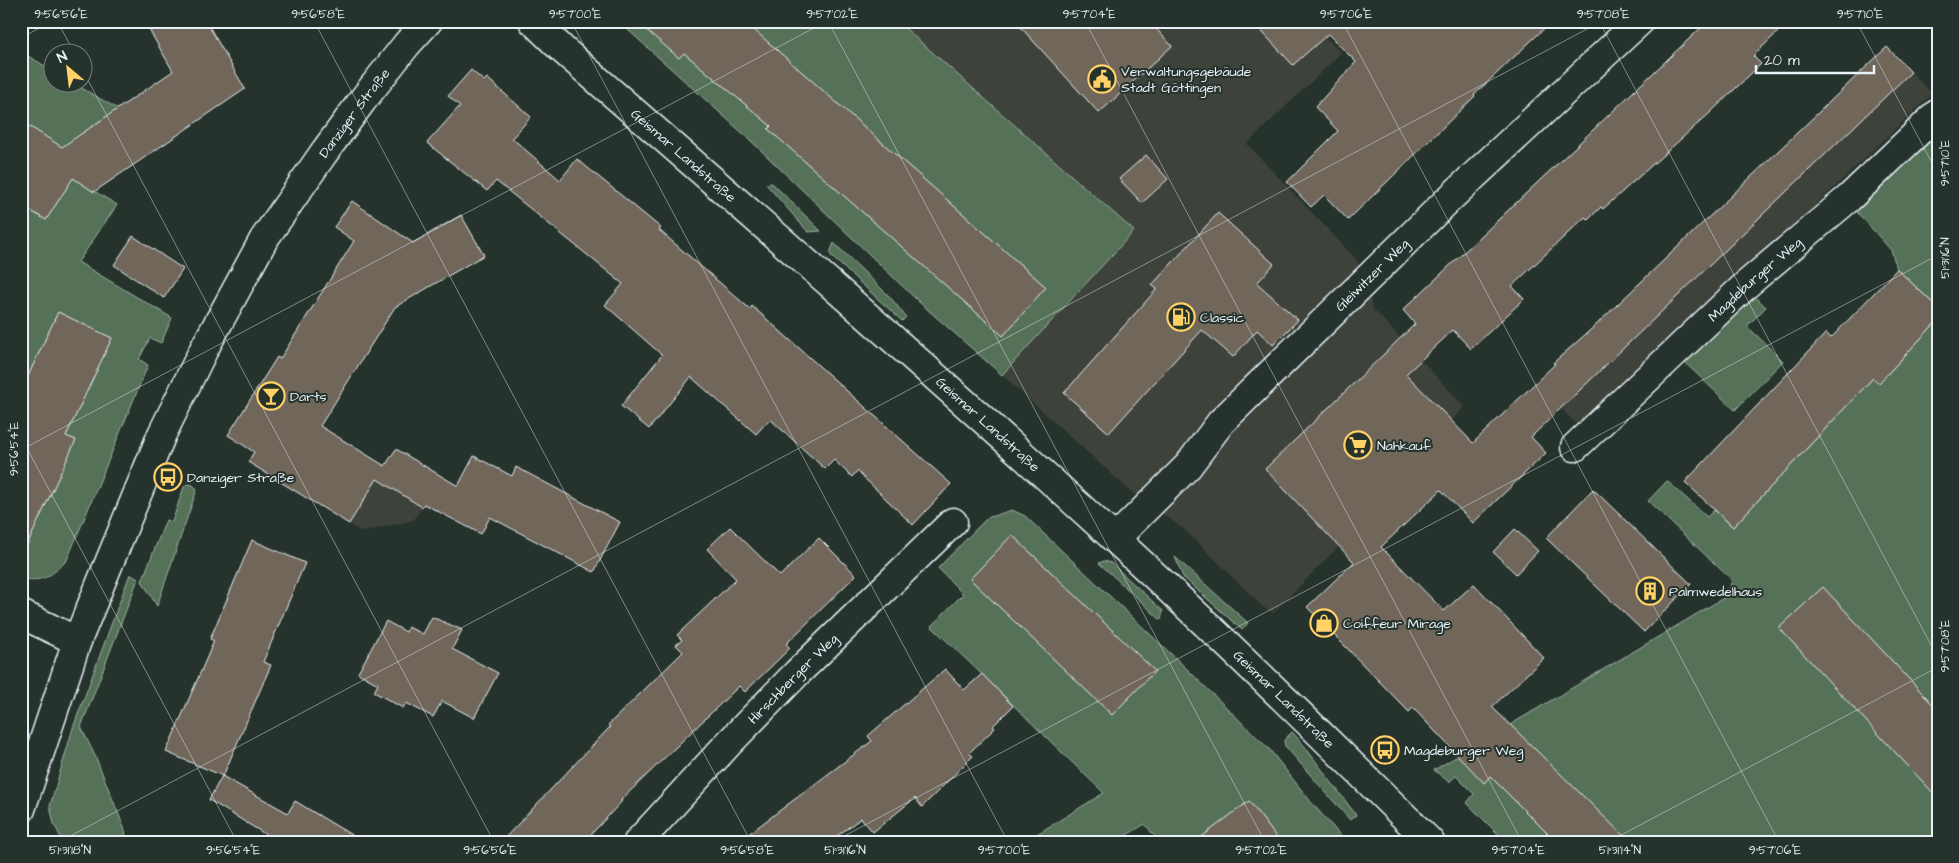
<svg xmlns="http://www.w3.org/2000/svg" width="1959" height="863" viewBox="0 0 1959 863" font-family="'Architects Daughter',sans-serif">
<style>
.built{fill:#3c423a}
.green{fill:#547158;stroke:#9eb1a8}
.building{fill:#71665a;stroke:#e8f1f8}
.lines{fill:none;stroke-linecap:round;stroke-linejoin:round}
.street-casing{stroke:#e8f1f8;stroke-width:31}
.secondary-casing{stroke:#e8f1f8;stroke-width:31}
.street{stroke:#26332d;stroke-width:28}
.secondary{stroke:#26332d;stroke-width:28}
.ticks{fill:none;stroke:#e8f1f8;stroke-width:1;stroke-opacity:0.45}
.labels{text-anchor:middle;stroke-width:4;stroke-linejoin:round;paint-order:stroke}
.poi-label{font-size:14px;fill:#e8f1f8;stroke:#26332d;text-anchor:start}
.street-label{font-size:14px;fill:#e8f1f8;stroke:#26332d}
.neatline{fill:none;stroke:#e8f1f8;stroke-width:2}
.ticks-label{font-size:12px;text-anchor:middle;fill:#e8f1f8}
</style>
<rect width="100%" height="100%" fill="#26332d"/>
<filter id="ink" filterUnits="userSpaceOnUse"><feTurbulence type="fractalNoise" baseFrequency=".02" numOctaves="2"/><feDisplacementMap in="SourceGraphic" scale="10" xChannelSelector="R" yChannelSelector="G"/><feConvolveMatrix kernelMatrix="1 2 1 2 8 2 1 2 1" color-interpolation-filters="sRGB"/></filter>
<g filter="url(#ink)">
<path class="built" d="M897,21h412l32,32 -94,91 110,116 16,49 92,98 -121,118 8,8 -79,80 -10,-6 -77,-76 -59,-43 -125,-113 132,-144z
M1887,47l45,47 -351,335 -45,-47z
M396,449l45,27 -27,44 -52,12 -13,-8z"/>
<path class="green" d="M618,21h279l237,210 -132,144 -83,-73 -171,-164z
M21,52l31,18v12l21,1 45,26 -24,16 9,14 -19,22 -11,17 44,27 -39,57 94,56 -11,25 -11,-5 -11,21 9,6 -81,195c-17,16 -21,22 -46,19z
M1938,133v175l-41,-39 -6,-19 -35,-39z
M772,183l49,48 -13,1 -42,-48z
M834,243l56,54 16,20 -4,4 -70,-64 -2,-4z
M1753,295l13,12 -19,19 36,35 -48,49 -54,-51z
M1938,320v522h-432l-39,-39 7,-9 -18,-18 -7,6 -15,-12 293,-174 5,-16 -84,-79 19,-20 40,36 7,-7 19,17 140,-149 6,5z
M187,484l6,1 4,4 -40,117 -15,-25 24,-61 6,2 12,-35z
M1012,510l13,6 163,154 81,79 42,53 35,40h-187l-14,-18 -30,18h-91l80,-49c-58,-55 -114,-112 -173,-167l32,-32 -25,-26 49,-50z
M1175,557l73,66 -6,7 -59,-53z
M1104,561l7,2 52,48 -2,9 -62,-57z
M130,574l8,5 -57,148 15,31 29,72 2,12h-64l-9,-18 -4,-18 23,-78z
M1292,732l10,11 54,72 -6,5 -65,-74 -1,-6z"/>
<path class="building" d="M144,21h62l39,68 -151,103 -21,-14 -27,42 -25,-15v-84l41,26 111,-76z
M636,21h108l302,266 -43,49 -235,-207 3,-3 -87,-73 -5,5z
M1015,21h134l23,25 -73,67z
M1252,21h300l-78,74 1,1 -127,124 -24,-25 -13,12 -24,-25 51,-51 -23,-24 41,-45 -28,-28 -35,31z
M1708,21h81l-36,35 8,8 -50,48 -108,97 -2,-2 -13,13 -3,-3 -73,69 12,13 -53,50 -18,-19 -47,44 67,69 82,-79 -2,-1 42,-37 292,-279 24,25 -380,365 15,16 -73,70 -32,-33 -60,57 63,64 30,-27 70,74 -52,49 138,135h-74l-66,-66 -6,7 -71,-75 -4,4 -102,-105 47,-45 -89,-93 150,-145 -12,-14z
M471,70l13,11 3,-3 44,39 -19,21 48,42 17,-21 84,69 -2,2 91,79 2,-3 199,178 -38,41 -56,-54 -5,6 -18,-17 -9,9 -55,-50 -14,15 -65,-57 -42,52 -28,-23 41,-51 -57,-50 18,-21 -127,-103 -9,10 -60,-48 33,-37 -12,-10z
M1146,155l22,24 -26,24 -23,-24z
M352,201l61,42 48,-28 23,40 -89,52 -75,119 65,40 11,-17 62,37 16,-30 38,20 4,-9 77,41 27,14 -26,50 -104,-55 -9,17 -57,-30 -2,3 -45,-28 -28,45 -101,-62 6,-10 -26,-17 49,-78 3,2 74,-118 -20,-14z
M1218,213l56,51 -17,19 41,37 -25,25 -16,-15 -24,27 -31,-27 -93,103 -45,-40 93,-104 -5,-4z
M133,236l50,33 -19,29 -50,-33z
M1897,269l41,39v12l-59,63 -6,-5 -140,149 -48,-45 141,-149 5,5z
M58,312l54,26 -46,98 10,4 -55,118v-167z
M1593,489l98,95 -47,48 -98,-94z
M730,527l50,49 39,-38 37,37 -70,69 4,4 -45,44 -6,-6 -118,114 1,1 -38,41h-83l109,-115 -2,-2 75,-73 -7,-7 6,-5 -5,-5 59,-56 -29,-30z
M1515,529l23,22 -22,23 -23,-22z
M1012,535l143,136 -43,44 -142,-136z
M252,540l53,23 -42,99 8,3 -48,111 -57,-24 48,-111 -4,-2z
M1823,587l115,123v88l-159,-170z
M432,617l30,13 -10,19 46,24 -24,45 -32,-17 -9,16 -27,-14 -3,5 -29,-16 4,-8 -20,-11 28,-52 20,11 2,-5 15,7z
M945,669l19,21 18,-16 31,32 -20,20 2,2 -26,25 4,3 -51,51 -7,-9 -42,34 -12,-14 -32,24h-91l134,-101 -4,-5z
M222,776l66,37 7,-12 68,41h-92l2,-3 -64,-39z
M1249,801l31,41h-85z"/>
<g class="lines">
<g class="street-casing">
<g id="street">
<path id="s1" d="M1575,447l172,-163 102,-86 89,-85"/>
<path id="s2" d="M1115,539l73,-73 33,-44 227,-222 192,-179"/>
<path d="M21,614l56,27"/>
<path id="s3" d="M638,842l90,-98 69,-71 156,-151"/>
</g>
</g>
<g class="secondary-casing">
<g id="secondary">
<path id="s4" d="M533,21l30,29c185,161 371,323 552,489 107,98 211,200 315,303"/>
<path id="s5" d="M21,809l56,-168 85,-207 42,-85 60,-110 59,-85 39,-53 45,-57 21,-23"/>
</g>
</g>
<use href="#street" class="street"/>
<use href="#secondary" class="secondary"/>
</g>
</g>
<path class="ticks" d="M57,21l17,31M314,21l437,821M571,21l437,821M828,21l437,821M1085,21l437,821M1342,21l437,821M1599,21l339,637M1856,21l82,153M21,38l31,-17M82,69l412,773M21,437l216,405M21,450l806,-429M59,842l1543,-821M833,842l1105,-587M1608,842l330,-175"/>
<defs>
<g id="civic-ring" transform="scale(1.4375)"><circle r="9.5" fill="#26332d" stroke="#ffd166" stroke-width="1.5"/><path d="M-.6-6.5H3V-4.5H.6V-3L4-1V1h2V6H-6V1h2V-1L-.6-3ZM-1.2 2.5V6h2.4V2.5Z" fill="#ffd166"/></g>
<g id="fuel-ring" transform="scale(1.4375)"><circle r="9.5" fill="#26332d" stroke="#ffd166" stroke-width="1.5"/><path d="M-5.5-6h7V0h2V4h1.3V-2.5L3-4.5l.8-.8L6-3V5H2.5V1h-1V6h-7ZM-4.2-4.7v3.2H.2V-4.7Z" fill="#ffd166"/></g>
<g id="bar-ring" transform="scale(1.4375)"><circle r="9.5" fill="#26332d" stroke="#ffd166" stroke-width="1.5"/><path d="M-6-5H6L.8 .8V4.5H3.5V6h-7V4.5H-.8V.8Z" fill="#ffd166"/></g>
<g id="supermarket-ring" transform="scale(1.4375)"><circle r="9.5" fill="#26332d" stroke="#ffd166" stroke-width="1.5"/><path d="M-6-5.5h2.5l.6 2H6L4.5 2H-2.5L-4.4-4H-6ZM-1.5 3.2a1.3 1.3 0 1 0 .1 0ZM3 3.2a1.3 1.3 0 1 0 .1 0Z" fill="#ffd166"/></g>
<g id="bus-ring" transform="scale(1.4375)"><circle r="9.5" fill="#26332d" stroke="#ffd166" stroke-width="1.5"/><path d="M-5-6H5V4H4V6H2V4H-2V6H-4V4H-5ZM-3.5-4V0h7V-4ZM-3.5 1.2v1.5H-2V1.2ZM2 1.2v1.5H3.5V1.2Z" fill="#ffd166"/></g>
<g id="building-ring" transform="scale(1.4375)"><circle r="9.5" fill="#26332d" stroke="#ffd166" stroke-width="1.5"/><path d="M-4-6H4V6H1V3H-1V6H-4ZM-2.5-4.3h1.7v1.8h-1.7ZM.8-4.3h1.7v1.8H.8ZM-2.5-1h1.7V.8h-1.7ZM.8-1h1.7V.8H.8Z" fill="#ffd166"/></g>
<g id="shop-ring" transform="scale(1.4375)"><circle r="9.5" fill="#26332d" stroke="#ffd166" stroke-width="1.5"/><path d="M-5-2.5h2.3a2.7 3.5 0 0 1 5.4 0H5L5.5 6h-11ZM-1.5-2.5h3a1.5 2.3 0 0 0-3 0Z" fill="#ffd166"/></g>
</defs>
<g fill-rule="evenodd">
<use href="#civic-ring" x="1102" y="79"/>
<use href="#fuel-ring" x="1181" y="317"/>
<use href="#bar-ring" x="271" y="396"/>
<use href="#supermarket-ring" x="1358" y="445"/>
<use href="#bus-ring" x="168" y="477"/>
<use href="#building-ring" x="1650" y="591"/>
<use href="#shop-ring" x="1324" y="623"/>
<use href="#bus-ring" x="1385" y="750"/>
</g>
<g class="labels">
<g class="poi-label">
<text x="1121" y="76">Verwaltungsgebäude<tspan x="1121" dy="16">Stadt Göttingen</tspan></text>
<text x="1200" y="322">Classic</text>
<text x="290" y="401">Darts</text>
<text x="1377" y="450">Nahkauf</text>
<text x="187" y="482">Danziger Straße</text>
<text x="1669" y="596">Palmwedelhaus</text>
<text x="1343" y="628">Coiffeur Mirage</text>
<text x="1404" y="755">Magdeburger Weg</text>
</g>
<g class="street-label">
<text dy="5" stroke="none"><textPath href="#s5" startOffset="776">Danziger Straße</textPath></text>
<text dy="5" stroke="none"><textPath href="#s4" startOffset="202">Geismar Landstraße</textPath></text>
<text dy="5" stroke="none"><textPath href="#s2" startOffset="369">Gleiwitzer Weg</textPath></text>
<text dy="5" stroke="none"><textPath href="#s1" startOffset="246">Magdeburger Weg</textPath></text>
<text dy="5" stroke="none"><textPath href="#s4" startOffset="608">Geismar Landstraße</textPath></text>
<text dy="5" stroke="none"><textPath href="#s3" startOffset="225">Hirschberger Weg</textPath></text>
<text dy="5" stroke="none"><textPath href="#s4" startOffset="1012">Geismar Landstraße</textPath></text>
</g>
</g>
<rect width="1959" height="863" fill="none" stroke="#26332d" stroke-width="55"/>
<g transform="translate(68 68) rotate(332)"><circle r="24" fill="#26332d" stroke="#747f7e"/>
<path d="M0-4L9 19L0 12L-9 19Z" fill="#ffd166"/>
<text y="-8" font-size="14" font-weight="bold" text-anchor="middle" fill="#e8f1f8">N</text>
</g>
<path d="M1756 65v8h118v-8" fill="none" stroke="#e8f1f8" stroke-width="2.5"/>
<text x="1764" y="65" font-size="15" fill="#e8f1f8" stroke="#26332d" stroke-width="4" paint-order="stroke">20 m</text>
<rect x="28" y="28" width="1904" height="808" class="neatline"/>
<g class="ticks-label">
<text x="61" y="18">9°56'56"E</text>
<text x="318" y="18">9°56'58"E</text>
<text x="575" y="18">9°57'00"E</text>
<text x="832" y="18">9°57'02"E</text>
<text x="1089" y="18">9°57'04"E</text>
<text x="1346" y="18">9°57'06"E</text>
<text x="1603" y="18">9°57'08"E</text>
<text x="1860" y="18">9°57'10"E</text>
<text transform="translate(1945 163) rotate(-90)" y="4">9°57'10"E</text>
<text transform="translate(1945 258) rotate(-90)" y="4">51°31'16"N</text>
<text transform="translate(14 449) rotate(-90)" y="4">9°56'54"E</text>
<text transform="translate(1945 646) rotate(-90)" y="4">9°57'08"E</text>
<text x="70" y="854">51°31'18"N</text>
<text x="233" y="854">9°56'54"E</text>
<text x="490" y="854">9°56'56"E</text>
<text x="747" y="854">9°56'58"E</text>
<text x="845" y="854">51°31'16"N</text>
<text x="1004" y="854">9°57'00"E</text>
<text x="1261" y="854">9°57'02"E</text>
<text x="1518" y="854">9°57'04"E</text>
<text x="1620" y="854">51°31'14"N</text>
<text x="1775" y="854">9°57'06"E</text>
</g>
</svg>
